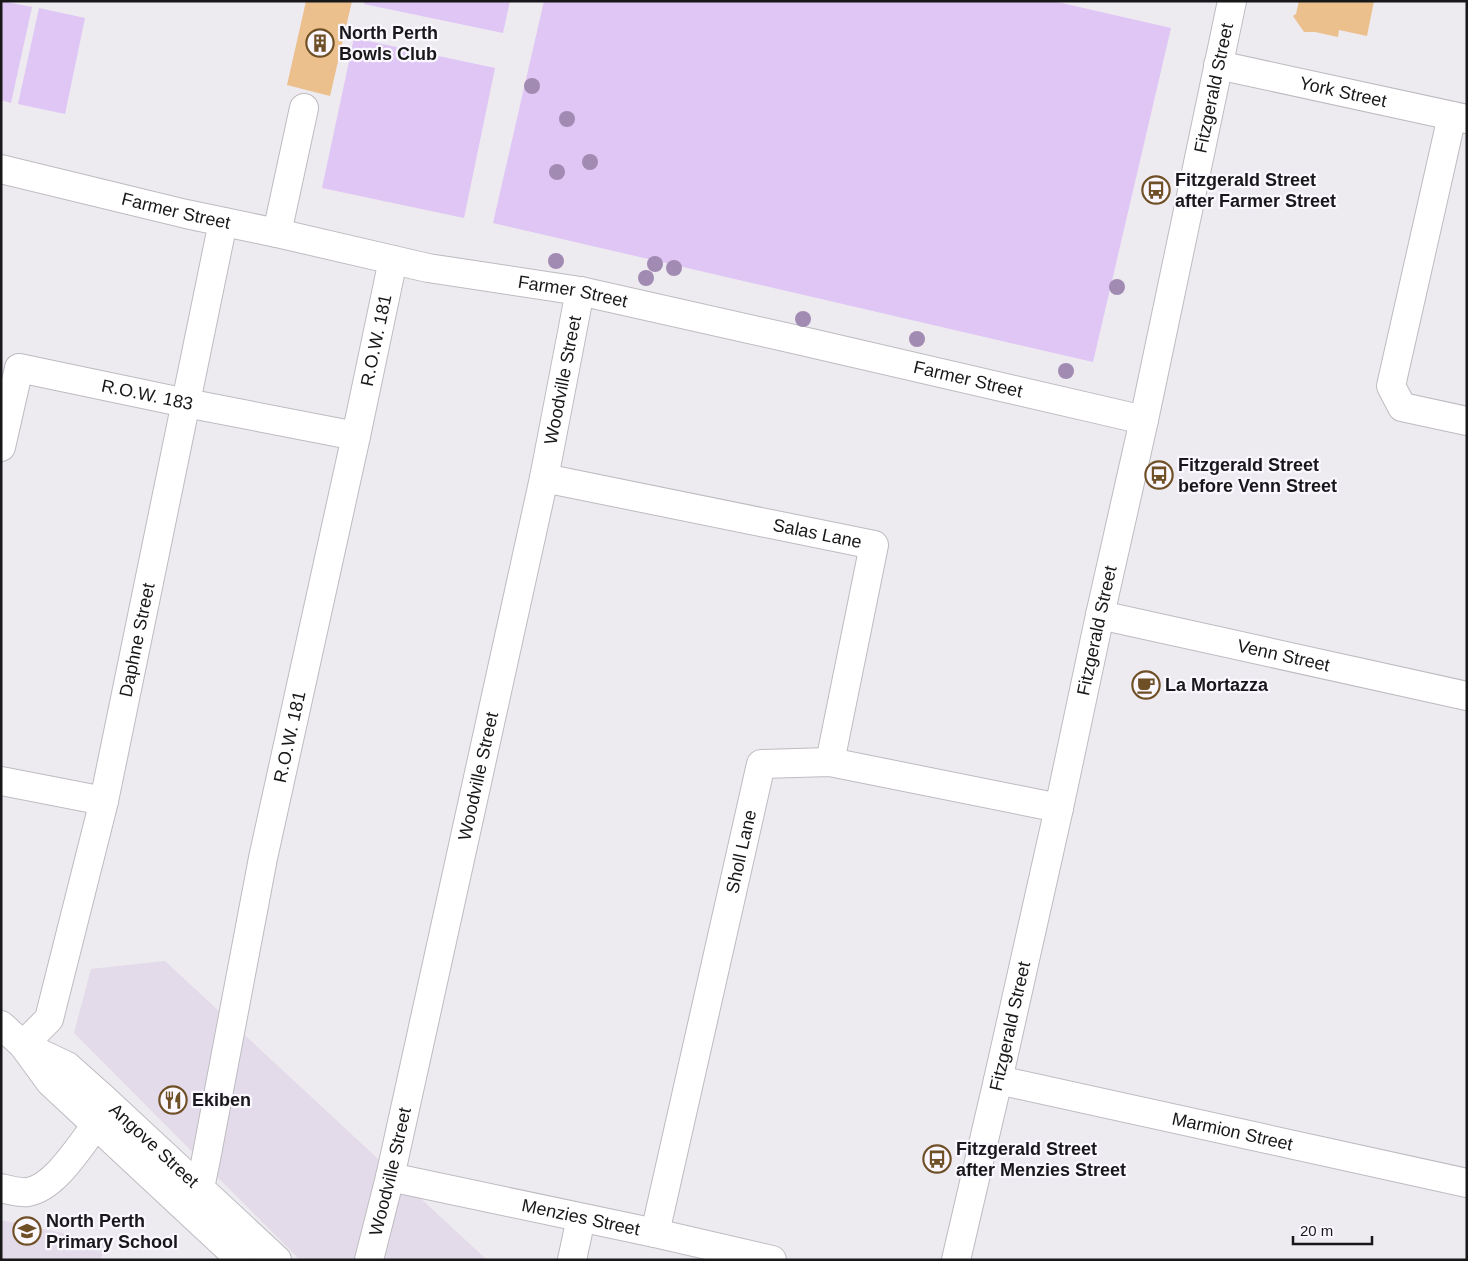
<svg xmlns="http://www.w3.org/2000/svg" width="1468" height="1261" viewBox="0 0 1468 1261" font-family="Helvetica,sans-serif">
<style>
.built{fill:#e3dbe9}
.green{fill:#dfc6f5}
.building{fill:#ebc08d}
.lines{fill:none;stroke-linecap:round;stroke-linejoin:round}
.minor-casing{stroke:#bebbc1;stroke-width:30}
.major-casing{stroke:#bebbc1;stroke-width:30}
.minor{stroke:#fff;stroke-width:28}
.major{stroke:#fff;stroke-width:28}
.tree{fill:#a18bb2}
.labels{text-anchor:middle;stroke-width:4.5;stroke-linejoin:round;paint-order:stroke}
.poi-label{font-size:18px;font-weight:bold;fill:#181719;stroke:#faf7fe;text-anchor:start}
.street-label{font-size:18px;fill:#181719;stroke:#faf7fe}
</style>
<rect width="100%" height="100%" fill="#edeaf0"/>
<path class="built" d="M165,961l322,299h-187l-226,-227 17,-64z
M1,1220l104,22 -4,18h-100z"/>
<path class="green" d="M1,1l31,6 -21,96 -10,-3z
M365,1h145l-7,32 -139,-29z
M544,1h509l118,27 -78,334 -600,-139z
M39,8l46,10 -20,96 -47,-10z
M354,38l141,30 -31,150 -142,-30z"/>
<path class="building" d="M306,1h46l-22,95 -43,-11z
M1299,1h75l-7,35 -28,-6 -1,7 -23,-5h-11l-11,-16 3,-2z"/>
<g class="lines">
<g class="minor-casing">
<g id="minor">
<path id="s1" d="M1218,65l249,54"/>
<path d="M1452,116l-61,270 11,21 65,14"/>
<path id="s2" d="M1,169l185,45 91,19 151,35 152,23 218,49 346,80"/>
<path d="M277,233l27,-125"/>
<path id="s3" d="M1,447l18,-79 167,35 170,33"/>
<path id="s4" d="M544,478l330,67 -44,217"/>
<path id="s5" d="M1100,615l367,81"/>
<path d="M1,781l103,20"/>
<path id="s6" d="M23,1045l26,-26 55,-218 119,-579"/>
<path id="s7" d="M998,1080l469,103"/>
<path id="s8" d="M390,1177l265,56 117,27"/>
<path d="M1,1188c8,2 19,5 27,4 28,-5 52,-47 69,-68"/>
<path id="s9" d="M193,1209l7,-21 6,-29 57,-301 93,-422 37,-176"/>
<path id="s10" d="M655,1233l106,-469 69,-2 229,46"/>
<path id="s11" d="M369,1260l21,-83 154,-699 36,-187"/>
<path d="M572,1260l9,-42"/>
</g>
</g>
<g class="major-casing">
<g id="major">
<path d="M1,1025l22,20 27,37 191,178"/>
<path id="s12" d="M27,1047l40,19 37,33 173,161"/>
<path id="s13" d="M956,1260l42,-180 61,-272 41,-193 44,-195 88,-419"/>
</g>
</g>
<use href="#minor" class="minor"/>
<use href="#major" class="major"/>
</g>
<g class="tree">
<circle cx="532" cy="86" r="8"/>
<circle cx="567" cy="119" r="8"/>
<circle cx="590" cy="162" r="8"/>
<circle cx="557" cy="172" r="8"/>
<circle cx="556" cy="261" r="8"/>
<circle cx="655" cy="264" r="8"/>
<circle cx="674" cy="268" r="8"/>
<circle cx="646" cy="278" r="8"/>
<circle cx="1117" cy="287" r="8"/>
<circle cx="803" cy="319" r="8"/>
<circle cx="917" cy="339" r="8"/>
<circle cx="1066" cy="371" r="8"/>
</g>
<defs>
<g id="building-ring" transform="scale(1.4375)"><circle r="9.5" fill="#faf7fe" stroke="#6f4f25" stroke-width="1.5"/><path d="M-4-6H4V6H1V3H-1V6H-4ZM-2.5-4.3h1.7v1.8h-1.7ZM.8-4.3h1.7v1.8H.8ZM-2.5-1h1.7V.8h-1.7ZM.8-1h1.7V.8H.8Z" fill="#6f4f25"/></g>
<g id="bus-ring" transform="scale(1.4375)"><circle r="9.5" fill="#faf7fe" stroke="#6f4f25" stroke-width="1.5"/><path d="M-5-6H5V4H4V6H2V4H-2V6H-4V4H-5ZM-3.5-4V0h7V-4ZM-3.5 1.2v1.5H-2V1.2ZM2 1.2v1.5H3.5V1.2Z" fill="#6f4f25"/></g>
<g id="cafe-ring" transform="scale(1.4375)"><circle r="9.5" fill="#faf7fe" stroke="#6f4f25" stroke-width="1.5"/><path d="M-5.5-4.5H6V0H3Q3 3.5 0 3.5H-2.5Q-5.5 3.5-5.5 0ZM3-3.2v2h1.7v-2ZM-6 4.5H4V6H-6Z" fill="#6f4f25"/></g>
<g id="restaurant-ring" transform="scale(1.4375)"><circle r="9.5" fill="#faf7fe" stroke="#6f4f25" stroke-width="1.5"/><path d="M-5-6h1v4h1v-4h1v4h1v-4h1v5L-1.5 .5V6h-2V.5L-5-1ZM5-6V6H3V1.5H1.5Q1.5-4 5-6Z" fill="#6f4f25"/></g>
<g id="school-ring" transform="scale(1.4375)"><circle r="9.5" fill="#faf7fe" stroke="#6f4f25" stroke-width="1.5"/><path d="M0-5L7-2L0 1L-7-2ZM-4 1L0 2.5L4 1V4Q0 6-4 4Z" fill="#6f4f25"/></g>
</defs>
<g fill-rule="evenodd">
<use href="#building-ring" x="320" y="43"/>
<use href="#bus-ring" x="1156" y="190"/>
<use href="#bus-ring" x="1159" y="475"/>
<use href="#cafe-ring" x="1146" y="685"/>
<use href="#restaurant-ring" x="173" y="1100"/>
<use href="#bus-ring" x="937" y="1159"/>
<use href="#school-ring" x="27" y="1231"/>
</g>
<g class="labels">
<g class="poi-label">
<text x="339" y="39">North Perth<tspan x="339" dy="21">Bowls Club</tspan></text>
<text x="1175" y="186">Fitzgerald Street<tspan x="1175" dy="21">after Farmer Street</tspan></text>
<text x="1178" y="471">Fitzgerald Street<tspan x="1178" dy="21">before Venn Street</tspan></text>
<text x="1165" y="691">La Mortazza</text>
<text x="192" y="1106">Ekiben</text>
<text x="956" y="1155">Fitzgerald Street<tspan x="956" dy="21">after Menzies Street</tspan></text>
<text x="46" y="1227">North Perth<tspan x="46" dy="21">Primary School</tspan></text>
</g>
<g class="street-label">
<text dy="6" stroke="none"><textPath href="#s13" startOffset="1200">Fitzgerald Street</textPath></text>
<text dy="6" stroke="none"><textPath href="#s1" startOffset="128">York Street</textPath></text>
<text dy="6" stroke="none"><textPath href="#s2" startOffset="180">Farmer Street</textPath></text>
<text dy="6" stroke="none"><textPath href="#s2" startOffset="585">Farmer Street</textPath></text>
<text dy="6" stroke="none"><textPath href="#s9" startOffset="888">R.O.W. 181</textPath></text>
<text dy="6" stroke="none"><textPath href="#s11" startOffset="901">Woodville Street</textPath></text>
<text dy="6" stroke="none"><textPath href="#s2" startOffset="990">Farmer Street</textPath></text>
<text dy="6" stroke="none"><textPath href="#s3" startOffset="212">R.O.W. 183</textPath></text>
<text dy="6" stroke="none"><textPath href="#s4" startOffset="279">Salas Lane</textPath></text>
<text dy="6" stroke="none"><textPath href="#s13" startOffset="645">Fitzgerald Street</textPath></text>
<text dy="6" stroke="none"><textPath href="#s6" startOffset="426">Daphne Street</textPath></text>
<text dy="6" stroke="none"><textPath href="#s5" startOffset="188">Venn Street</textPath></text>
<text dy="6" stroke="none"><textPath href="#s9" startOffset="482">R.O.W. 181</textPath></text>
<text dy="6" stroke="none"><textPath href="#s11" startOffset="496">Woodville Street</textPath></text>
<text dy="6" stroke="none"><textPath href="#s10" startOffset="391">Sholl Lane</textPath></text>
<text dy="6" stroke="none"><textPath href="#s13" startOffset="240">Fitzgerald Street</textPath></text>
<text dy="6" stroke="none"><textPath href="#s7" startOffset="240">Marmion Street</textPath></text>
<text dy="6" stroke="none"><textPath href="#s12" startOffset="162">Angove Street</textPath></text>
<text dy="6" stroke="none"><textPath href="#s11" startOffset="91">Woodville Street</textPath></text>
<text dy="6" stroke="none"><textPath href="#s8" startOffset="195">Menzies Street</textPath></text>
</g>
</g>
<rect width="1468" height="1261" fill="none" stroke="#181719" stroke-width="5"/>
<path d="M1293 1236v8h79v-8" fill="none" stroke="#181719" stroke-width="2.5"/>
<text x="1300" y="1236" font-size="15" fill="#181719" stroke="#faf7fe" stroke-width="4" paint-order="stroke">20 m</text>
</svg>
